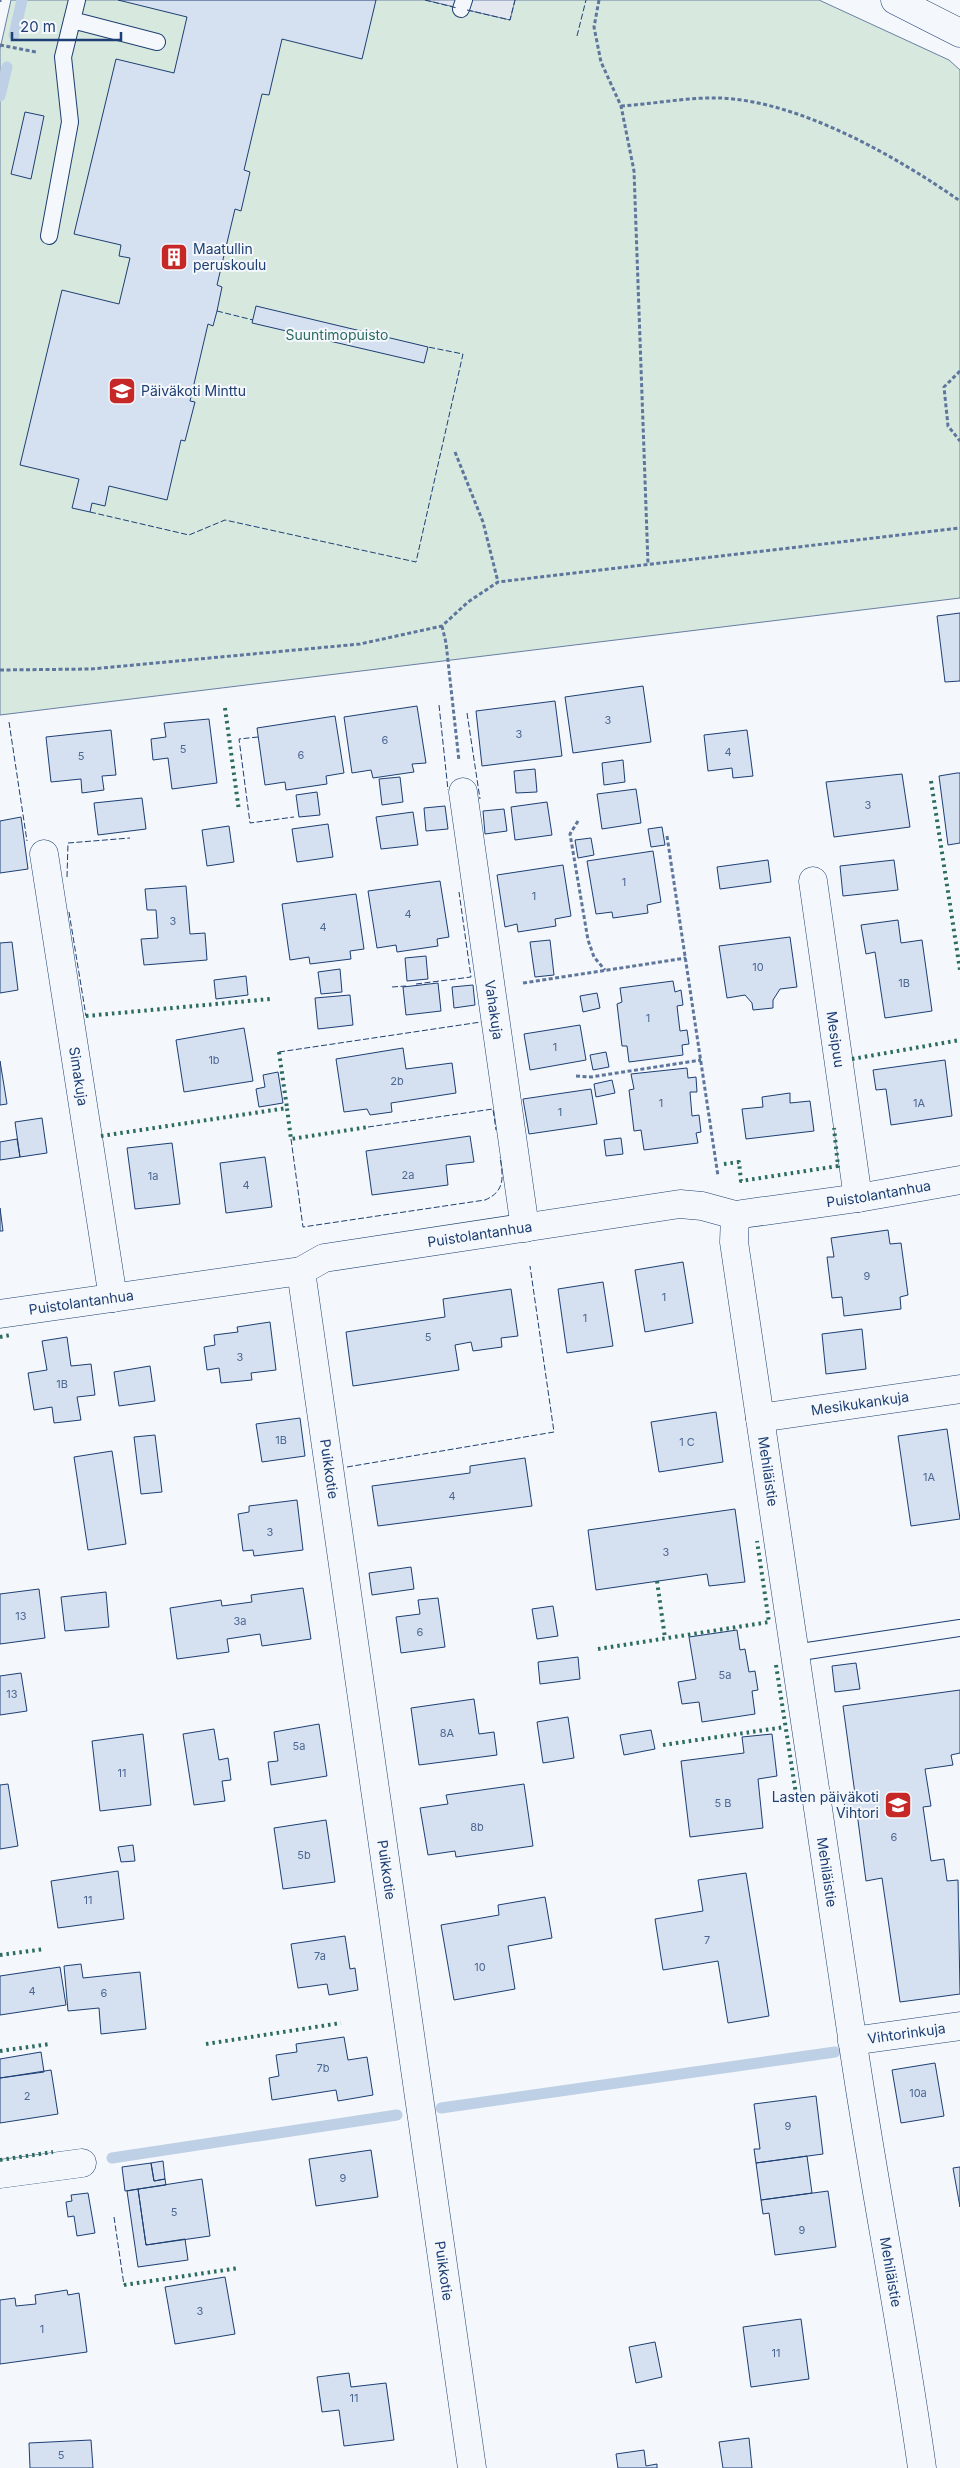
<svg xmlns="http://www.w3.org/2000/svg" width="960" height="2468" viewBox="0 0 960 2468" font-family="Inter,sans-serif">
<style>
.green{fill:#d7e8df;stroke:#687fa3}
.parking{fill:#e3e8f0;stroke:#687fa3}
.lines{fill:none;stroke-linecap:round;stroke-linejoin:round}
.stream{stroke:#bed0e5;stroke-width:11}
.building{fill:#d5e0f0;stroke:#1d3f73}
.service-casing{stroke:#1d3f73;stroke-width:18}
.minor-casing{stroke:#1d3f73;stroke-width:29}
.secondary-casing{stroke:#1d3f73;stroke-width:29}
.path{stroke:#5e769c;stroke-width:3;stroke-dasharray:4 2.5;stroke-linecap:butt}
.service{stroke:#f4f7fb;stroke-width:16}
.minor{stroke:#f4f7fb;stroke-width:28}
.secondary{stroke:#f4f7fb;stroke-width:28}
.hedge{stroke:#2c6c60;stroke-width:4;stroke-dasharray:2.5 4;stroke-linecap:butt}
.fence{stroke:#1d3f73;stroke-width:1;stroke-dasharray:6 2.5;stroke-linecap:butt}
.labels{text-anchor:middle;stroke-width:4;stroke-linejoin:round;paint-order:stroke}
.number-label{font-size:11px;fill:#4b6792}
.poi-label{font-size:14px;fill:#1d3f73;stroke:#f4f7fb;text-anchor:start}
.park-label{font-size:14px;fill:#2c6c60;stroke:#f4f7fb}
.street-label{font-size:14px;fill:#1d3f73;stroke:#f4f7fb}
</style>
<rect width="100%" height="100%" fill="#f4f7fb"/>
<path class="green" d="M11,0h808l130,60 11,10v528l-960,117v-666z"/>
<path class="parking" d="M425,0h90l-5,20z"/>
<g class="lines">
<path class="stream" d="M14,35l8,-35
M0,96l7,-29
M441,2108l394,-56
M112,2158l285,-43"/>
</g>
<path class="building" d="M376,0l-14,59 -80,-20 -13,56 -7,-1 -18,76 6,2 -9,39 -6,-2 -18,76 5,2 -5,24 -4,15 -5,-2 -18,77 5,1 -10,39 -4,-1 -14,60 -58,-14 -4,20 -13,-3 -2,9 -18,-4 7,-29 -59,-14 42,-175 57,14 11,-46 -11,-2 2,-11 -47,-11 42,-175 58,14 13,-56 -69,-17z
M25,112l19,4 -13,63 -20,-5z
M256,306l172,41 -4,16 -172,-40z
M960,613v68l-15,1 -8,-66z
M643,686l8,56 -78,11 -8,-56z
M555,701l7,55 -80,10 -6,-55z
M417,706l9,57 -14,1 2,8 -41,6 -2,-8 -19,3 -8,-56z
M335,716l9,57 -18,3 1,8 -41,6 -1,-8 -20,3 -8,-57z
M209,719l8,64 -45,6 -4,-31 -15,2 -2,-21 15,-2 -2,-14z
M111,730l5,45 -14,1 2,14 -22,3 -1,-14 -30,3 -5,-45z
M747,730l6,46 -20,2 -1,-10 -24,3 -4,-36z
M623,760l2,22 -21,3 -2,-22z
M535,769l2,23 -21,1 -2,-22z
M957,773h3v70l-12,2 -9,-69z
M902,774l8,53 -76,10 -8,-55z
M400,777l3,25 -21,3 -3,-26z
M636,789l5,34 -39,6 -5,-35z
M317,792l3,23 -21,2 -3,-22z
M142,798l4,31 -48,6 -4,-32z
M547,802l5,33 -37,5 -4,-33z
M445,806l3,23 -22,2 -2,-23z
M504,809l3,22 -22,3 -2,-23z
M413,812l5,33 -37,4 -5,-32z
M21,817l7,52 -28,4v-52z
M328,824l5,33 -36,5 -5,-33z
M229,826l5,36 -27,4 -5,-36z
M662,827l3,18 -14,2 -3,-18z
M591,838l3,17 -16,3 -3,-18z
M653,851l8,51 -14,3 1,8 -35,5 -1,-6 -16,2 -9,-53z
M768,860l3,22 -51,7 -3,-22z
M894,860l4,30 -55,6 -3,-30z
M563,865l8,51 -16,3 1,7 -38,6 -1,-8 -12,3 -8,-52z
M440,881l9,56 -12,2 1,7 -41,6 -1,-7 -19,3 -9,-57z
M186,886l4,48 15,-1 2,27 -63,5 -3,-26 17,-1 -2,-28h-9l-2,-21z
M356,894l8,55 -14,2 1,8 -41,5 -1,-7 -19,3 -8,-56z
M898,920l3,23 21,-3 10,71 -47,7 -10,-66 -9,2 -5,-29z
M790,937l7,50 -17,2 -7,11v8l-20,2 -1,-7 -7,-8 -18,3 -8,-52z
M550,940l4,35 -19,2 -5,-35z
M12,942l6,48 -18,3v-50z
M426,956l2,23 -21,2 -2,-23z
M340,969l2,23 -21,2 -3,-22z
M246,976l2,19 -32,4 -2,-19z
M673,981l2,11 6,-2 2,15 -6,1 3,25 7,-1 2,14 -7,1 1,10 -54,7 -2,-16h-5l-5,-42 5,-2 -2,-14z
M438,983l3,28 -35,4 -3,-28z
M473,985l2,20 -21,3 -2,-21z
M597,993l3,15 -17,4 -3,-16z
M350,995l3,30 -35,4 -3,-31z
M580,1025l6,35 -56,10 -6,-36z
M244,1028l9,53 -69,11 -8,-52z
M403,1048l3,21 46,-6 4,30 -65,10 1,9 -22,3 -3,-6 -23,3 -8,-53z
M606,1052l3,15 -16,3 -3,-15z
M945,1060l7,56 -61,9 -5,-36 -10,1 -3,-20z
M0,1061l7,43 -7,1z
M687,1068l1,10 8,-1 1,15h-7l2,24 7,-1 2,17 -5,1 2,10 -54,7 -3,-20 -7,1 -5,-41 5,-1 -3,-15z
M278,1072l5,31 -24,4 -3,-18 9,-2 -2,-12z
M612,1080l3,13 -19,4 -2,-13z
M591,1089l6,35 -68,10 -6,-35z
M790,1093v10l20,-2 4,30 -68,8 -4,-30 21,-2 -1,-10z
M42,1118l5,35 -27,4 -5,-35z
M470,1136l4,26 -28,3 2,20 -76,10 -6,-44z
M621,1138l2,16 -17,2 -2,-16z
M17,1139l3,18 -20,3v-18z
M172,1143l8,61 -45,5 -8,-61z
M265,1157l7,50 -46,6 -6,-50z
M0,1208l3,23h-3z
M888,1230l2,14 11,-1 7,52 -8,2 1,12 -57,7 -2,-19 -10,1 -5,-41h7l-3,-19z
M683,1262l10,61 -48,9 -10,-62z
M603,1282l10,64 -46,7 -9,-64z
M511,1289l7,47 -17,2 1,9 -29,4 -2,-9 -16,3 4,25 -106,16 -7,-54 99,-15 -2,-18z
M270,1322l6,48 -25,3 1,7 -31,3 -2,-15 -12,2 -3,-23 11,-2 -1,-10 24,-3 -1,-5z
M862,1329l4,40 -40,5 -4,-40z
M67,1337l4,29 20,-2 4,31 -18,2 4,23 -27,3 -2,-16 -18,3 -6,-37 19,-3 -5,-29z
M150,1366l5,35 -36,5 -5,-34z
M716,1412l7,50 -64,10 -8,-50z
M300,1418l5,38 -43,6 -6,-38z
M947,1429l13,90 -49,7 -13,-90z
M155,1435l7,57 -21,2 -7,-57z
M112,1451l14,93 -38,6 -14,-93z
M525,1458l7,48 -154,20 -6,-40 98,-13v-7z
M297,1500l6,50 -49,6 -1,-6 -10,1 -5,-37 11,-2v-6z
M735,1509l10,73 -36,4 -2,-12 -111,16 -8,-60z
M411,1567l3,22 -42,6 -3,-22z
M303,1588l8,51 -49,7 -2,-12 -33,5 2,13 -52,7 -7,-51 51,-8 1,6 30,-4 -1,-7z
M39,1589l6,49 -45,6v-50z
M106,1592l3,35 -44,4 -4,-34z
M438,1598l7,49 -44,6 -5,-36 24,-3 -2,-14z
M553,1606l5,30 -21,3 -5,-30z
M737,1630l3,20 5,-1 4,23 6,-1 3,19 -6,1 3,23 -53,8 -3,-20 -17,2 -4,-22 18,-3 -7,-42z
M578,1657l2,22 -40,5 -2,-22z
M856,1663l4,26 -25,3 -3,-26z
M21,1673l6,38 -27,4v-39z
M960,1690v63l-9,2 2,10 -28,4 6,37 -8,1 8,54 13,-2 3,22 11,-1 2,114 -60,8 -18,-124 -16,3 -9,-68 -11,1 -3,-18 12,-2 -12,-88z
M474,1699l5,35 15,-2 3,23 -78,10 -8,-57z
M568,1717l6,41 -31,5 -6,-41z
M319,1724l8,52 -56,9 -3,-23 10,-1 -4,-29z
M214,1729l5,31 9,-2 3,22 -9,1 3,20 -31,4 -11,-71z
M651,1730l4,19 -31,6 -4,-20z
M143,1734l8,71 -51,6 -8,-70z
M772,1734l5,42 -19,3 5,49 -73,9 -9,-76 63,-8 -2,-16z
M8,1784l10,62 -18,3v-64z
M524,1784l9,62 -77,11 -1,-6 -27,4 -8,-47 28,-4 -2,-9z
M326,1820l9,62 -52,7 -9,-61z
M133,1845l2,16 -14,1 -3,-15z
M118,1871l6,48 -66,9 -7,-47z
M746,1873l23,143 -41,7 -10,-62 -55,9 -8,-51 48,-8 -5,-31z
M545,1897l7,41 -44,8 7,43 -61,11 -13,-75 58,-10 -1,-10z
M345,1936l5,33 5,-1 3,22 -29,5 -2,-11 -29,4 -7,-44z
M81,1964l2,14 57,-6 6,57 -45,5 -2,-26 -31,3 -4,-45z
M60,1967l6,38 -66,10v-39z
M344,2037l4,23 19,-3 6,38 -35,6 -2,-11 -64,10 -3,-22 10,-2 -3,-21 21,-3 -1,-8z
M41,2052l3,20 -44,6v-19z
M935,2063l9,53 -43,7 -9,-53z
M51,2070l7,44 -58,9v-45z
M816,2096l7,58 -67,9 -2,-14h6l-6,-45z
M371,2150l7,47 -62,9 -7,-47z
M807,2156l5,37 -51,7 -5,-37z
M163,2161l2,18 -11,2 -3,-18z
M151,2163l3,18 11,-2 1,6 -41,6 -3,-24z
M960,2167v40l-7,-39z
M202,2179l8,57 -64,9 -8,-56z
M138,2189l8,56 39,-6 3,21 -50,7 -11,-76z
M828,2191l8,56 -61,8 -6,-42 -6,1 -2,-14z
M88,2193l7,40 -18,3 -3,-20 -6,1 -2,-15 6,-1 -1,-6z
M225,2277l10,57 -60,10 -10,-57z
M67,2290l1,5 11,-2 8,59 -87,12v-64l15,-2 1,8 20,-2 -1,-9z
M801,2319l8,60 -58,8 -8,-60z
M655,2342l7,35 -26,6 -7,-36z
M349,2373l2,14 35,-4 8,57 -50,6 -5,-36 -17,2 -5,-35z
M749,2438l3,30h-29l-4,-26z
M91,2440l2,28h-63l-1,-25z
M644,2450l2,16 11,-2v4h-39l-2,-14z"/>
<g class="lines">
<g class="service-casing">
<path id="service" d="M461,9l3,-9
M72,20l85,22
M49,236l21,-114 -7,-65 14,-57
M794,1653l166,-25"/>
</g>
<g class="minor-casing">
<g id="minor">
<path id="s1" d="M463,792l62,436"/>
<path id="s2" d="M44,854l69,444"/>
<path id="s3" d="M813,881l45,317"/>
<path id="s4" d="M735,1215l-1,27c40,265 77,530 118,795 21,144 50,287 70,431"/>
<path id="s5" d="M301,1271l171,1197"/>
<path id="s6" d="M0,1314l301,-43 23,-13 356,-54 22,2 33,9 123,-17 102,-18"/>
<path id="s7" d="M760,1418l200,-29"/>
<path id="s8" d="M852,2041l108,-15"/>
<path d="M0,2174l82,-11"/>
</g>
</g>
<g class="secondary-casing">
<path id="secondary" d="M895,0l65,33"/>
</g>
<path class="path" d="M599,0l-5,27 7,35 20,44 13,65 14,393
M0,2v-2
M0,45l36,7
M621,106c32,-2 67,-9 99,-8 79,3 176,58 240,103
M960,371l-16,16 4,39 12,15
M455,452l28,70 15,60
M442,626l4,17 13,118
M0,670l91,-1 269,-25 82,-18 26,-24 30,-20 462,-54
M578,821l-8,13 18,106 6,17 11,13
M667,836l51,340
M523,983l163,-25
M576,1076l15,1 110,-17"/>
<use href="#service" class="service"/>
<use href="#minor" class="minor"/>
<use href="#secondary" class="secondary"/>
<path class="hedge" d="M225,708l14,103
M931,781l29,189
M86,1016l184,-17
M279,1052l8,56
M852,1059l108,-19
M101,1136l186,-28 4,31 77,-12
M724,1164l15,-2 2,19 97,-15 -4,-38
M0,1337l11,-2
M657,1581l8,57
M598,1649l171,-27 -12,-81
M776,1665l20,129
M663,1745l122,-18
M0,1955l45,-6
M206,2044l135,-21
M0,2051l50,-7
M0,2160l53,-8
M124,2285l115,-17"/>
<path class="fence" d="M425,0l32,8
M467,10l43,10 5,-20
M577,36l9,-36
M217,311l36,9
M90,512l99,23 36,-15 191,42 47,-208 -35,-7
M439,705l9,85
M467,713l13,86
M9,722l18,119
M258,737l-19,2 11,84 44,-6
M67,877l1,-34 62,-5
M69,912l17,104
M416,984l55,-7 -12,-85
M392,987l14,-1
M279,1052l202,-30
M368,1127l125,-18 3,21
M291,1139l12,88 182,-27c21,-9 18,-24 15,-43
M347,1467l207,-35 -24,-166
M114,2217l10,68"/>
</g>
<defs>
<g id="building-square" transform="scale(1.4375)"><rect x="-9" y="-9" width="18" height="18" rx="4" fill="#c62828" stroke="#f4f7fb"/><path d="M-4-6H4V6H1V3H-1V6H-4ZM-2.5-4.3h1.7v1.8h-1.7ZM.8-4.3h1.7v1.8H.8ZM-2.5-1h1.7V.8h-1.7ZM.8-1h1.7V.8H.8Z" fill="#fff"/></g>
<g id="school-square" transform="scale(1.4375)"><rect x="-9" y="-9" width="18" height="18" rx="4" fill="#c62828" stroke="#f4f7fb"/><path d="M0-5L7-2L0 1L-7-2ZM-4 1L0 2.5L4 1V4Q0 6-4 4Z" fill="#fff"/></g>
</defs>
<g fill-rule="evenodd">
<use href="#building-square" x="174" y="257"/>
<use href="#school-square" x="122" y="391"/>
<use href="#school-square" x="898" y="1805"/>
</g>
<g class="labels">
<g class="number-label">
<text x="608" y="724">3</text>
<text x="519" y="738">3</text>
<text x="385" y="744">6</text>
<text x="183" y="753">5</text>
<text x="728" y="756">4</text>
<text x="301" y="759">6</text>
<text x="81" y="760">5</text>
<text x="868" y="809">3</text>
<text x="624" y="886">1</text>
<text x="534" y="900">1</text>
<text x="408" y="918">4</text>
<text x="173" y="925">3</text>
<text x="323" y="931">4</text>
<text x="758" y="971">10</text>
<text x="904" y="987">1B</text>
<text x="648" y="1022">1</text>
<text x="555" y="1051">1</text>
<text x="214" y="1064">1b</text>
<text x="397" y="1085">2b</text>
<text x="661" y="1107">1</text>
<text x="919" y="1107">1A</text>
<text x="560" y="1116">1</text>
<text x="408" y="1179">2a</text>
<text x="153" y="1180">1a</text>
<text x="246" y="1189">4</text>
<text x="867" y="1280">9</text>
<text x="664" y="1301">1</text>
<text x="585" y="1322">1</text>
<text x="428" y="1341">5</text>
<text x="240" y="1361">3</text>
<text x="62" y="1388">1B</text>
<text x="281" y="1444">1B</text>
<text x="687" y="1446">1 C</text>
<text x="929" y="1481">1A</text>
<text x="452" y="1500">4</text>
<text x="270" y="1536">3</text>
<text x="666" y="1556">3</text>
<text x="21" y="1620">13</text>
<text x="240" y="1625">3a</text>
<text x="420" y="1636">6</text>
<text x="725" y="1679">5a</text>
<text x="12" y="1698">13</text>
<text x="447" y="1737">8A</text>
<text x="299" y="1750">5a</text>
<text x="122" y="1777">11</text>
<text x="723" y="1807">5 B</text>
<text x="477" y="1831">8b</text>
<text x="894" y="1841">6</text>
<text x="304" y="1859">5b</text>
<text x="88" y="1904">11</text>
<text x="707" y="1944">7</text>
<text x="320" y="1960">7a</text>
<text x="480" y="1971">10</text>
<text x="32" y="1995">4</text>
<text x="104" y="1997">6</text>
<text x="323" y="2072">7b</text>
<text x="918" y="2097">10a</text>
<text x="27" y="2100">2</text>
<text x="788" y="2130">9</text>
<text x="343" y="2182">9</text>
<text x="174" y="2216">5</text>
<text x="802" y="2234">9</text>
<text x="200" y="2315">3</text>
<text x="42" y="2333">1</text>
<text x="776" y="2357">11</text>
<text x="354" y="2402">11</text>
<text x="61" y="2459">5</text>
</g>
<g class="poi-label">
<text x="193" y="254">Maatullin<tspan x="193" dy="16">peruskoulu</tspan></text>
<text x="141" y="396">Päiväkoti Minttu</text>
<text x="879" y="1802" text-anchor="end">Lasten päiväkoti<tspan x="879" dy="16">Vihtori</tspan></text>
</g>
<g class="park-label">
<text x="337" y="340">Suuntimopuisto</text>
</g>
<g class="street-label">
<text dy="5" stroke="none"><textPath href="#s1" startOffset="220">Vahakuja</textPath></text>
<text dy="5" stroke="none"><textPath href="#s3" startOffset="160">Mesipuu</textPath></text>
<text dy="5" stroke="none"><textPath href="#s2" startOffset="225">Simakuja</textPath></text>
<text dy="5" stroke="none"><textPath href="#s6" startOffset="892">Puistolantanhua</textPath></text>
<text dy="5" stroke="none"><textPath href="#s6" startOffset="488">Puistolantanhua</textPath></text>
<text dy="5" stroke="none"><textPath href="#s6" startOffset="82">Puistolantanhua</textPath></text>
<text dy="5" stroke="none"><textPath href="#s7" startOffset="101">Mesikukankuja</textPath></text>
<text dy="5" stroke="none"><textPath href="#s5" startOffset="200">Puikkotie</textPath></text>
<text dy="5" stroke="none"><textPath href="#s4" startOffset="259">Mehiläistie</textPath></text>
<text dy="5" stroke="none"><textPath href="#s5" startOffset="605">Puikkotie</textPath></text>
<text dy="5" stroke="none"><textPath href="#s4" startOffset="664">Mehiläistie</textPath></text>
<text dy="5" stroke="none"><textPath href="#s8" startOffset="55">Vihtorinkuja</textPath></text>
<text dy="5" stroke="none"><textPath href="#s5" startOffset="1010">Puikkotie</textPath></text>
<text dy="5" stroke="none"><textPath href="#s4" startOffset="1069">Mehiläistie</textPath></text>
</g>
</g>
<path d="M12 32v8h109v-8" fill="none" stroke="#1d3f73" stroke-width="2.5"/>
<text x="20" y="32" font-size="15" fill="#1d3f73" stroke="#f4f7fb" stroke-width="4" paint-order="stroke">20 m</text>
</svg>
